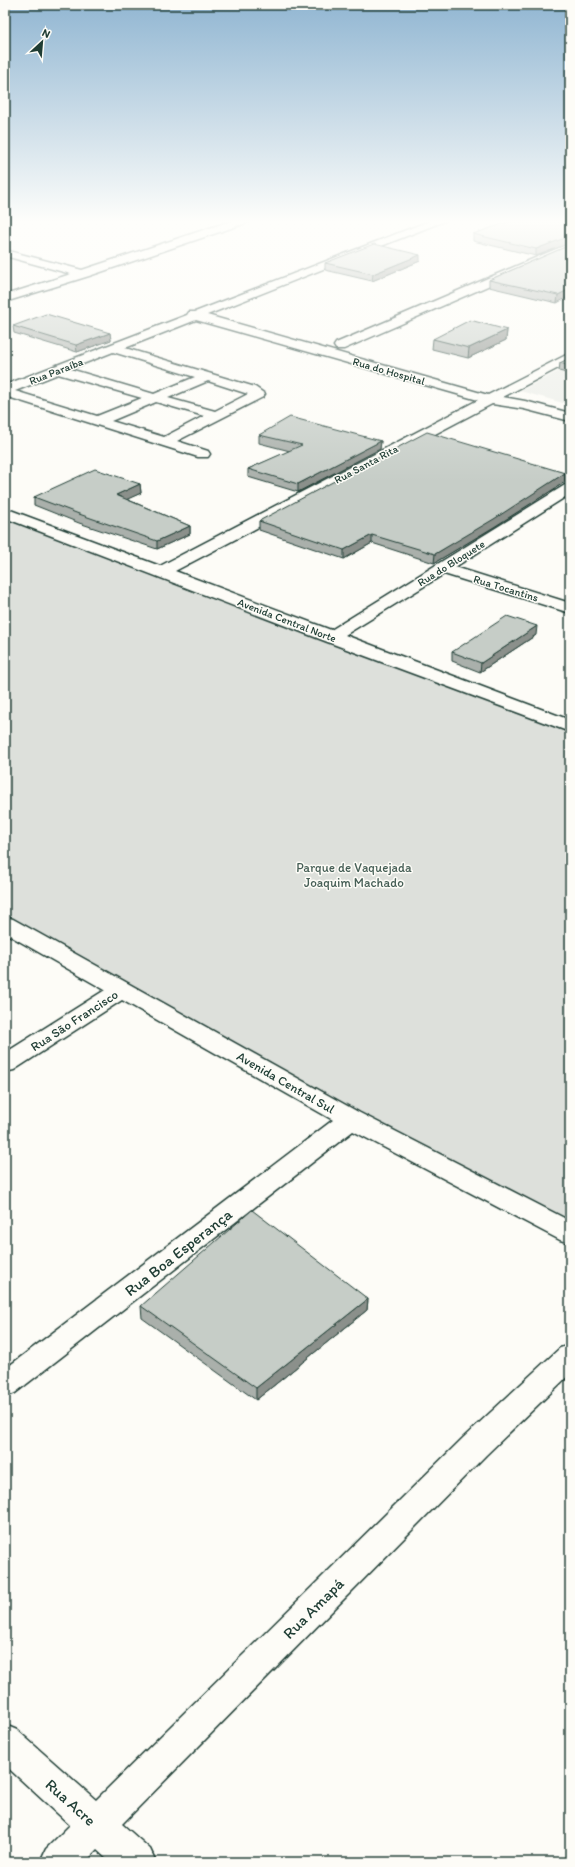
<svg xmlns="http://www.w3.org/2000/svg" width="575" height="1867" viewBox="0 0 575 1867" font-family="Itim,sans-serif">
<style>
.built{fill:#eceee9}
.green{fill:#dde0db;stroke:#7e8e88}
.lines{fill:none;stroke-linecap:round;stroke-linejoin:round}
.minor-casing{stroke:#1f3d34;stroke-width:3}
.minor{fill:#fdfcf7;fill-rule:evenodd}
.wall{fill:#aab0ab;stroke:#1f3d34}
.shaded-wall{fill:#8b908b;stroke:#1f3d34}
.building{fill:#c6cdc7;stroke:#1f3d34}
.labels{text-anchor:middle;stroke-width:3;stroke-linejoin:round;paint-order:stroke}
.far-street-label{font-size:11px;fill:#1f3d34;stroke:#fdfcf7}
.park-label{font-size:13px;fill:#455e55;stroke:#fdfcf7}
.street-label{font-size:13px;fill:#1f3d34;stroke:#fdfcf7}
.near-street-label{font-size:16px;fill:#1f3d34;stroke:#fdfcf7}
</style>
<rect width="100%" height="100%" fill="#fdfcf7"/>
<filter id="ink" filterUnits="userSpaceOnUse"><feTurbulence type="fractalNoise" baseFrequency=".025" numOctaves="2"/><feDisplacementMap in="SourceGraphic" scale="8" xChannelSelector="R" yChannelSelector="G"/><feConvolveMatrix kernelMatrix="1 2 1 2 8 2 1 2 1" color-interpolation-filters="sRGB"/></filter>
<g filter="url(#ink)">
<path class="built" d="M559,371l11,3v31l-50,-14z"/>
<path class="green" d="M5,513l565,213v508l-565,-303z"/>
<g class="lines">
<g class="minor-casing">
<path id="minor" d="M234,220h16l-1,2 -160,54 -84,26v-7l66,-21 -66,-18v-6l77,20z
M432,220h15l-240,95 281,80 82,-42v9l-67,35 22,4 45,12v8l-46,-12 -32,-5 -317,167 156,59 234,-145 5,-1v10l-115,73 115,36v10l-126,-39 -99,61 225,85v12l-245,-91 -320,-123v-10l155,58 318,-166 -282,-80 -71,28 130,39 10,7 -2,3 -86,44 31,10 2,3 -2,3h-10l-193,-61v-11l182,-70 2,-3h6zM113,352l82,25 -41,17 -84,-25zM58,374l84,24 -45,18 -82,-25zM208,381l40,13 -33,17 -47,-13zM156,402l48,14 -40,21 -53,-16z
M570,243v7l-226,99h-8l-2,-3 2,-3z
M5,917l8,2 347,194 210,108v22l-10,-3 -207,-109 -338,262 -10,4v-28l328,-249 -211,-120 -108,70 -9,2v-19l100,-63 -100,-57z
M570,1345v29l-84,81 -364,369 28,25 6,13h-46l-13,-12 -12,12h-45l6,-13 24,-24 -65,-60v-40l12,5 79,70 368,-363 96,-89z"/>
</g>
<use href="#minor" class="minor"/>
</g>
<path class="wall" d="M570,220v23l-34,13 -63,-15v-7z
M570,245l-13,58 -68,-16v-7z
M420,261l-48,20 -47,-11v-7z
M13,326l97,7 1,7 -34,12 -63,-19z
M507,330l-1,10 -38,18 -36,-9 1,-10z
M570,358v16l-11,-3 1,-8z
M259,435l122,6 -1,8 -82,43 -50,-15v-8l42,-18 -31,-8z
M565,473v9l-71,45 -60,36 -62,-20 -28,16 -85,-29v-9z
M140,484l1,9 -15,6 64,27v8l-33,15 -78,-26 -45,-18v-8z
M536,635l-56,37 -28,-11v-9z
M368,1299l-1,11 -111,90 -114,-82 -1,-12z"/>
<path class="shaded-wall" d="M570,236v7l-34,13v-7z
M420,255v6l-48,20 1,-7z
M570,289v7l-13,7 1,-8z
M507,330l-1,10 -38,18 1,-10z
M110,333l1,7 -34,12 -1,-7z
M381,441l-1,8 -82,43v-8z
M565,473v9l-71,45 -60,36 1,-9z
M140,484l1,9 -24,11 -1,-9z
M190,526v8l-33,15v-8z
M372,535v8l-28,16v-9z
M537,626l-1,9 -56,37 1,-9z
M368,1299l-1,11 -111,90v-12z"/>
<path class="building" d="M514,220h56v16l-34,13 -63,-15z
M374,244l46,11 -47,19 -48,-11z
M570,245v44l-12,6 -69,-15z
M46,314l64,19 -34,12 -63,-19z
M470,320l37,10 -38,18 -36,-9z
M570,358v8l-10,-3z
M290,417l91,24 -83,43 -50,-15 54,-24 -43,-10z
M427,432l138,41 -71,46 -59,35 -63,-19 -28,15 -85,-29z
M95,469l45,15 -24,11 74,31 -33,15 -78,-27 -45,-17z
M507,616l30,10 -56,37 -29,-11z
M252,1210l116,89 -112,89 -115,-82z"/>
</g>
<linearGradient id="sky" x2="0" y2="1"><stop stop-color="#91b6d2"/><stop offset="0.46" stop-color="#fefefb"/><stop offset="1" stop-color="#fefefb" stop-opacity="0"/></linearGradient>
<rect width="575" height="482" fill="url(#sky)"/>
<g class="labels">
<g class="far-street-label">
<text transform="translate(56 371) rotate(-21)" y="4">Rua Paraíba</text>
<text transform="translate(389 371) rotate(16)" y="4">Rua do Hospital</text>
<text transform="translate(366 464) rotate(-28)" y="4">Rua Santa Rita</text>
<text transform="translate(451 563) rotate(-32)" y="4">Rua do Bloquete</text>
<text transform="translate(506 588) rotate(17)" y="4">Rua Tocantins</text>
<text transform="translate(287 620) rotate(21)" y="4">Avenida Central Norte</text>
</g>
<g class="park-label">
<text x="354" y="872">Parque de Vaquejada<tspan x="354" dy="15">Joaquim Machado</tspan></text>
</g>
<g class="street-label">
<text transform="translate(74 1020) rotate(-33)" y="5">Rua São Francisco</text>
<text transform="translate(286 1082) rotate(30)" y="5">Avenida Central Sul</text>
</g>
<g class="near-street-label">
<text transform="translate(178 1252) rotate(-38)" y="6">Rua Boa Esperança</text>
<text transform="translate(313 1608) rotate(-45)" y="6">Rua Amapá</text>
<text transform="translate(71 1802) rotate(42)" y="6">Rua Acre</text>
</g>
</g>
<rect width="575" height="1867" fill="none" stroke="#fdfcf7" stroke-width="20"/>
<rect x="10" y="10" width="555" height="1847" fill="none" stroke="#1f3d34" stroke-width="1.5" filter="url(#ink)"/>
<g transform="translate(42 42) rotate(26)" stroke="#fdfcf7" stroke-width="3" paint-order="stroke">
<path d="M0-3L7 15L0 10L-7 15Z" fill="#1f3d34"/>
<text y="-6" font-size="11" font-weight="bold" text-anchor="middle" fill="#1f3d34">N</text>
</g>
</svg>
